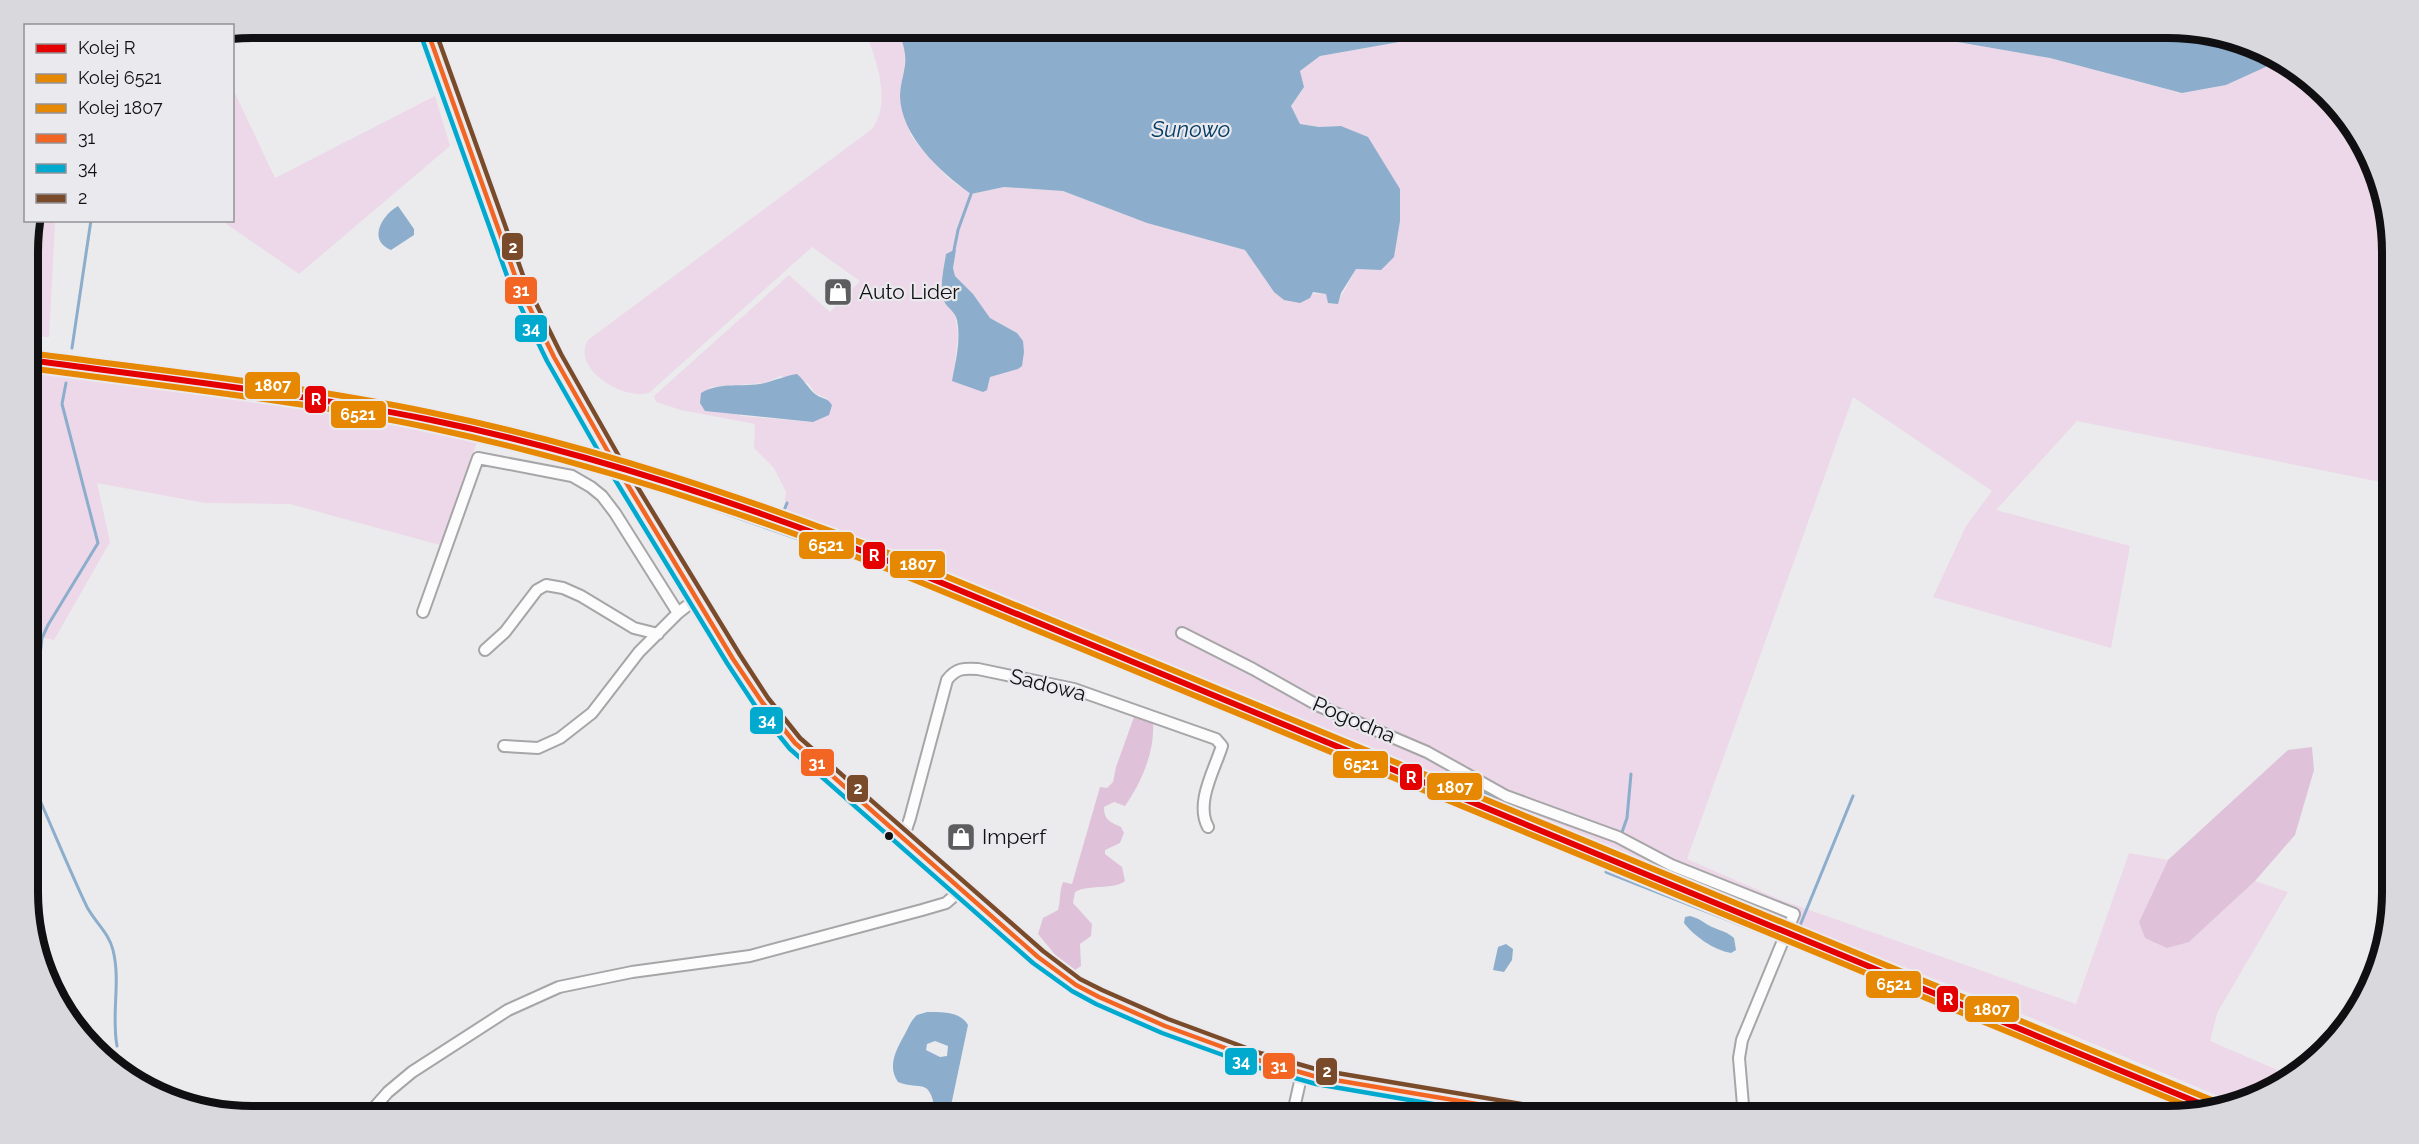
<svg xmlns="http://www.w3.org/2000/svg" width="2419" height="1144" viewBox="0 0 2419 1144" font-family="Raleway,sans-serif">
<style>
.green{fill:#ecd8e8;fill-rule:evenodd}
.forest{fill:#dfc2d9}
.water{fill:#8cadcc;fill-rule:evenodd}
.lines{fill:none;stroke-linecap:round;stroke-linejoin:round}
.stream{stroke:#8cadcc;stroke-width:3}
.minor-casing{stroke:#a6a5a7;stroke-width:14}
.major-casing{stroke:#c8c8c9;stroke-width:16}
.minor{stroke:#fcfcfc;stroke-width:10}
.major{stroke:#eff1f5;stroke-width:14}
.bus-1-casing{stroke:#eaeaee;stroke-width:9}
.bus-2-casing{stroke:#eaeaee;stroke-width:9}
.bus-3-casing{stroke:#eaeaee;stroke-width:9}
.bus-1{stroke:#f26522;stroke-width:4.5}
.bus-2{stroke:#00a9ce;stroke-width:4.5}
.bus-3{stroke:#7a4b2a;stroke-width:4.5}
.rail-1-casing{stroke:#eaeaee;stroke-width:10}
.rail-2-casing{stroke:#eaeaee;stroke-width:10}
.rail-3-casing{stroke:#eaeaee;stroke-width:10}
.rail-1{stroke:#e50000;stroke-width:6}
.rail-2{stroke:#e78802;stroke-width:6}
.rail-3{stroke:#e78802;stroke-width:6}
.bus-dot{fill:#100f11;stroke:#eaeaee;stroke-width:2}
.labels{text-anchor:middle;stroke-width:4.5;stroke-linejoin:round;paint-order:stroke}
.poi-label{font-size:21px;fill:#100f11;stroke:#eaeaee;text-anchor:start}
.street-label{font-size:21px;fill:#100f11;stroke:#eaeaee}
.water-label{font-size:22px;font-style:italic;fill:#033b65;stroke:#eaeaee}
.rim{fill:none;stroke:#100f11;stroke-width:8}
.line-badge{stroke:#eaeaee;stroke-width:2}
.badge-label{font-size:16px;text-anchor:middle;font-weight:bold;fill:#fff}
</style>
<rect width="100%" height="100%" fill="#ebebed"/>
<path class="green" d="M864,27h34l8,28 -6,39 11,42 37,42 23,16 33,-7 59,4 84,32 98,27 29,42 52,2 11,10 19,-35 25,1 19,-80 -33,-53 -26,-11 -22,1 -19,-3 -9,-18 13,-19 -4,-16 20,-15 130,-23 52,9 29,-2 22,-13h330l11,4 156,27 132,35 44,-8 55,-25 24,14 41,41 29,51 15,56 1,262 -314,-63 -81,89 134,36 -19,102 -178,-51 33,-71 26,-35 -139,-94 -166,462 94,41 295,104 53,-151 39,7 -29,62 50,20 66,-61 33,11 -71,121 -7,28 84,36 -54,28 -235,-98 -202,-80 -3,8 -1017,-418 3,-25 -12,-24 -20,-20 1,-24 -74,-14 -25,-8 -2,-6 135,-121 41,37 30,-31 -48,-34 -163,146c-29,7 -78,-26 -61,-53l284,-211c21,-28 3,-72 -8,-102zM954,250l2,1 -3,17 2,8 18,18 17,24 27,15 1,36 -28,8 -2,10 -35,-6 5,-46 -12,-81zM780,376l28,7 8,11 12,5 -15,23 -72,-6 -31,-29 55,-4z
M233,89l42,89 160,-82 15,50 -151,128 -77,-53 10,-1z
M32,221h86l-63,1 -6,115 -21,-1v-100z
M28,366l452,68 -40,111 -150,-41 -85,-1 -108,-20 13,59 -56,98 -26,-6z"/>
<path class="forest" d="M1143,708l8,2c8,31 -7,69 -26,96l-11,-4 -10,5c0,13 6,15 17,20l3,6 -4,10 -15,7v4l17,13 3,14c-11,9 -36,3 -50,11l-2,11 19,21 -1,12 -11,8 1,22 -6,4 -18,-13 -19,-23 5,-16 15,-8c3,-10 1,-18 5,-28l9,2 28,-97 7,1 6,-6 3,-15 18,-50z
M2312,747l2,23 -19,65 -40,46 -66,61 -22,6 -22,-10 -6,-16 29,-62 120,-110z"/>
<path class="water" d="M898,27h655l-22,13 -29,2 -52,-9 -130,23 -20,15 4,16 -13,19 9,18 19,3 22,-1 27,11 32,52v32l-6,36 -13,13 -25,-1 -15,24 -3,11 -10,-1 -2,-9 -13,-2 -3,6 -10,5 -16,-3 -10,-8 -29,-42 -98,-27 -84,-32 -59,-4 -33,7c-31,-22 -70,-58 -71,-98 0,-14 7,-29 5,-42 -1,-9 -5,-18 -7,-27z
M1883,27h285l86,17 27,16 -55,25 -44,8 -132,-35 -156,-27z
M398,206l16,23v6l-23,15c-24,-10 -9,-35 7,-44z
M954,250h2l-3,18 2,8 18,18 17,24 27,15 6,8 1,11 -2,14 -4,3 -28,8 -3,13 -4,2 -31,-11c4,-21 9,-41 5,-61 -2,-9 -10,-12 -13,-19 -5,-14 0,-33 2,-47z
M797,374c7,6 11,14 18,20 6,5 12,3 17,11l-3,10 -16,7 -108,-11 -5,-8 1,-10c19,-12 42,-5 64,-10 11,-3 20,-7 32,-9z
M1690,916c9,2 14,7 22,11 9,4 14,4 22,11l2,12 -5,3c-17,-3 -36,-16 -47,-30l1,-6z
M1506,944l7,5 -1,11 -8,12 -11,-2 5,-23z
M927,1012c15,0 33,-1 41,13l-16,76 -5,10 -12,-3c-7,-31 -13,-17 -37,-26 -12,-17 0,-35 8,-50 3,-6 6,-13 11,-17 3,-1 7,-2 10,-3zM935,1041l13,5 -1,10 -7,1 -14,-7 1,-6z"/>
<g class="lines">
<path class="stream" d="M954,250l4,-20 13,-36
M72,348l19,-128
M363,399l134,28 98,27
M428,428l34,7
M643,484l101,36 1,-5
M787,503l-4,10 115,44
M744,520l180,63
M1081,633l352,145 5,-2 91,34
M1051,637l447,185
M29,754l13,-116 6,-13 50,-82 -36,-139 4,-21
M29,763l2,17c19,42 36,85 56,127 8,15 22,26 26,43 8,32 -2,64 4,96
M1621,835l6,-17 4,-44
M1607,869l-1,3 168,66
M1799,928l54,-132
M1804,932l425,175
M1793,946l409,167"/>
<g class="minor-casing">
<path id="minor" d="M423,612l55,-154 94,18 19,11 11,9 13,17 63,100 19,-15
M1182,633l71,36 66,37 108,46 79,44 112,41 53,28 123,49 -52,126 -3,18 5,59
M485,650l20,-18 32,-42 9,-5 17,3 18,8 53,32 24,6
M504,746l34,2 22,-10 32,-25 47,-61 39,-39
M899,834l7,-4 4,-12 37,-138c9,-12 17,-12 31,-11l96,20 142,50 6,7c-8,25 -27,57 -14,81
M366,1117l22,-25 24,-20 96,-62 51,-23 73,-15 118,-16 172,-46 24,-7 16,-14
M1292,1117l10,-44"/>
</g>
<g class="major-casing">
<path id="major" d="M426,27l92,257c45,99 104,192 161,285 37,59 69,122 116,174l243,214 38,28 23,12 66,29 93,34 59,17 239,40"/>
</g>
<use href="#minor" class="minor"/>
<use href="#major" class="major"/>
<g class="bus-1-casing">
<path id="bus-1" d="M426,27l92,257 36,73 61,107 118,195 29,43 33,41 243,214 38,28 23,12 66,29 93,34 59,17 237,40"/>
</g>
<g class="bus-2-casing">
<path id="bus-2" d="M419,30l92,257 36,74 61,107 119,195 29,44 34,42 243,214 39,28 24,13 66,29 94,34 60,17 193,33"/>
</g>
<g class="bus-3-casing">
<path id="bus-3" d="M434,27l91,254 36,73 60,106 119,195 28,43 32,40 243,213 37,28 22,11 66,29 92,34 59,17 238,40"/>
</g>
<use href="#bus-1" class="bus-1"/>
<use href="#bus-2" class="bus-2"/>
<use href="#bus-3" class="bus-3"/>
<g class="rail-1-casing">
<path id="rail-1" d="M28,360c134,18 270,33 403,60 161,33 317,86 470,146l1315,544"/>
</g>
<g class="rail-2-casing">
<path id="rail-2" d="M28,368c134,18 270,32 403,60 160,34 315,85 467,145l1304,539"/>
</g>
<g class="rail-3-casing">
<path id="rail-3" d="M29,353c135,18 270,32 404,60 161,33 317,86 471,146l1315,544"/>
</g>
<use href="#rail-1" class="rail-1"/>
<use href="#rail-2" class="rail-2"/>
<use href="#rail-3" class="rail-3"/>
</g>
<defs>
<g id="shop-square" transform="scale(1.5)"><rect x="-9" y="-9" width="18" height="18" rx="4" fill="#5d5c5e" stroke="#eaeaee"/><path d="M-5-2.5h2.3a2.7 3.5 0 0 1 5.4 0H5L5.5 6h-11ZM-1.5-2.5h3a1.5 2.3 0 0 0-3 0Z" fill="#fff"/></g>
</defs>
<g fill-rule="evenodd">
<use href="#shop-square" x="838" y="292"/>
<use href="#shop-square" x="961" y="837"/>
</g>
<circle class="bus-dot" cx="889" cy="836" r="5"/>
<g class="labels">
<g class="poi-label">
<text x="859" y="299">Auto Lider</text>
<text x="982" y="844">Imperf</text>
</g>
<g class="street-label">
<text transform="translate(1048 685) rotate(14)" y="7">Sadowa</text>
<text transform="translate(1354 720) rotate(23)" y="7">Pogodna</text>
</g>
<g class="water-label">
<text x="1191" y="137">Sunowo</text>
</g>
</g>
<path d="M0 0H2419V1144H0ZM252 38H2168A214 214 0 0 1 2382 252V892A214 214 0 0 1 2168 1106H252A214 214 0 0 1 38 892V252A214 214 0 0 1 252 38Z" fill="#d9d8dc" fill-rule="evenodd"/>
<path class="rim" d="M252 38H2168A214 214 0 0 1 2382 252V892A214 214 0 0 1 2168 1106H252A214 214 0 0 1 38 892V252A214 214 0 0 1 252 38Z"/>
<g class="line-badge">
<rect x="501" y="232" width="23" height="29" rx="6" fill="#7a4b2a"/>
<rect x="504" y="276" width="34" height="29" rx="6" fill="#f26522"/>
<rect x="514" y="314" width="34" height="29" rx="6" fill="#00a9ce"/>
<rect x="244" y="371" width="57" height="29" rx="6" fill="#e78802"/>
<rect x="304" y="385" width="23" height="29" rx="6" fill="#e50000"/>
<rect x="330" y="400" width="57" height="29" rx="6" fill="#e78802"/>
<rect x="798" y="531" width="57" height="29" rx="6" fill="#e78802"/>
<rect x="862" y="541" width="24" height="29" rx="6" fill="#e50000"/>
<rect x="889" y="550" width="57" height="29" rx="6" fill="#e78802"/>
<rect x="749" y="706" width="35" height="29" rx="6" fill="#00a9ce"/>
<rect x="800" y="748" width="35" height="29" rx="6" fill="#f26522"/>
<rect x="1332" y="750" width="57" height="29" rx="6" fill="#e78802"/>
<rect x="1399" y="763" width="24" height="28" rx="6" fill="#e50000"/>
<rect x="1426" y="772" width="57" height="29" rx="6" fill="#e78802"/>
<rect x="846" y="774" width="23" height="29" rx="6" fill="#7a4b2a"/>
<rect x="1865" y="970" width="57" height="29" rx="6" fill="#e78802"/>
<rect x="1936" y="985" width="23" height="28" rx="6" fill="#e50000"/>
<rect x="1964" y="995" width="56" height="28" rx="6" fill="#e78802"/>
<rect x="1224" y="1047" width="34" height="29" rx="6" fill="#00a9ce"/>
<rect x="1262" y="1052" width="34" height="28" rx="6" fill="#f26522"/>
<rect x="1315" y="1057" width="23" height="29" rx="6" fill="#7a4b2a"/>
</g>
<g class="badge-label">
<text x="513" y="253">2</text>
<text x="521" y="296">31</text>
<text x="531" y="334">34</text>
<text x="273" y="391">1807</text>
<text x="316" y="405">R</text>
<text x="358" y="420">6521</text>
<text x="826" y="551">6521</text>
<text x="874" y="561">R</text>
<text x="918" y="570">1807</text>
<text x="767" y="726">34</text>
<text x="817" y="769">31</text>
<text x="1361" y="770">6521</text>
<text x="1411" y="783">R</text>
<text x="1455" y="793">1807</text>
<text x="858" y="794">2</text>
<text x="1894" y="990">6521</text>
<text x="1948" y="1005">R</text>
<text x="1992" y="1015">1807</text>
<text x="1241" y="1067">34</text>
<text x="1279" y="1072">31</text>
<text x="1327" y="1077">2</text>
</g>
<rect x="24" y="24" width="210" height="198" fill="#eaeaee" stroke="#939296" stroke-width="1.5"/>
<rect x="36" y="44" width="30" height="9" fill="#e50000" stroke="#939296" stroke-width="1.5"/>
<text x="78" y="54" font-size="18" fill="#100f11">Kolej R</text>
<rect x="36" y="74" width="30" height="9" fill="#e78802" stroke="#939296" stroke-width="1.5"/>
<text x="78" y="84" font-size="18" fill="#100f11">Kolej 6521</text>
<rect x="36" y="104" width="30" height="9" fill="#e78802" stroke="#939296" stroke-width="1.5"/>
<text x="78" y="114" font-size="18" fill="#100f11">Kolej 1807</text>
<rect x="36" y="134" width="30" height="9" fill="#f26522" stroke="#939296" stroke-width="1.5"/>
<text x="78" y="144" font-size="18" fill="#100f11">31</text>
<rect x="36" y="164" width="30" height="9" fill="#00a9ce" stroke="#939296" stroke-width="1.5"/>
<text x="78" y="174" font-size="18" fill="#100f11">34</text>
<rect x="36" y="194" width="30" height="9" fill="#7a4b2a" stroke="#939296" stroke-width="1.5"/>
<text x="78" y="204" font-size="18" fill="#100f11">2</text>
</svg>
